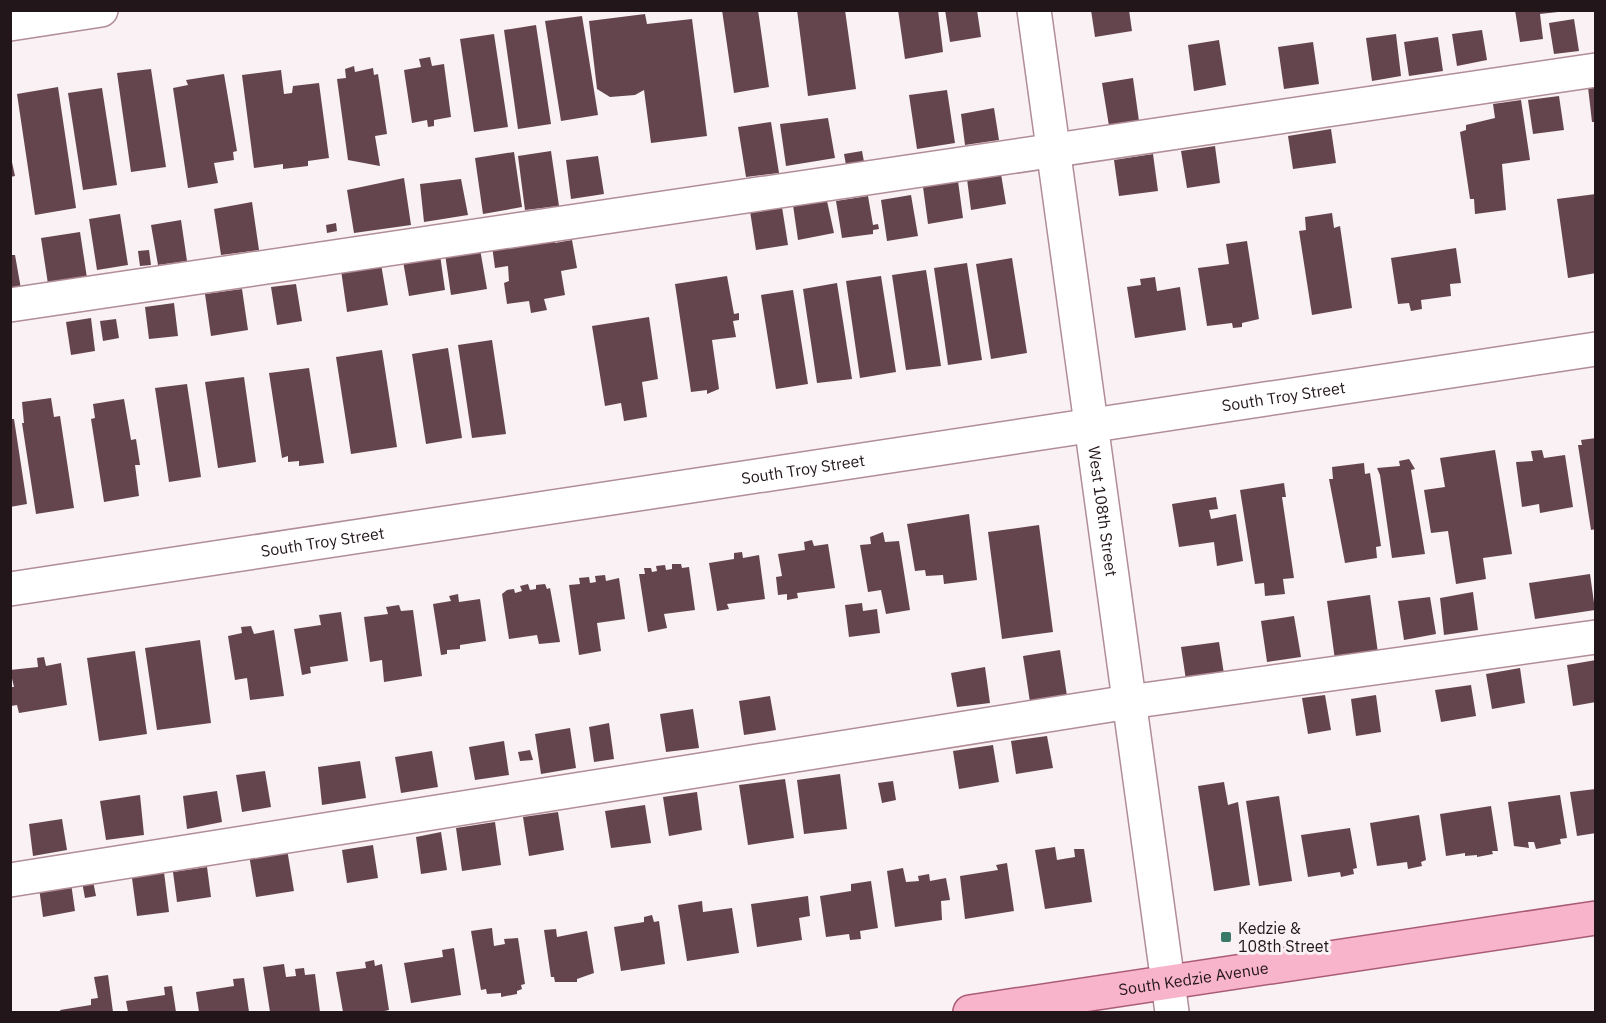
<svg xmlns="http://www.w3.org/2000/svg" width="1606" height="1023" viewBox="0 0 1606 1023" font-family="'IBM Plex Sans',sans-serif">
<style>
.building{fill:#64454e}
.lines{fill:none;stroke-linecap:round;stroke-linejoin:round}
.minor-casing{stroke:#b18d97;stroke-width:36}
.major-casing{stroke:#aa5c76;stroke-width:36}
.minor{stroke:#fff;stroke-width:33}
.major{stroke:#f8b4ca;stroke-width:33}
.poi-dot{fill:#397968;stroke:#f9f1f3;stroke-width:2}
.labels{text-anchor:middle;stroke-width:6;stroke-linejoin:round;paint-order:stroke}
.street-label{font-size:16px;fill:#23161a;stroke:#f9f1f3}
.poi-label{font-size:16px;fill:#23161a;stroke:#f9f1f3;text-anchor:start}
</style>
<rect width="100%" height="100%" fill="#f9f1f3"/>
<path class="building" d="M722,10h36l11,77 -35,6z
M797,10h48l11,79 -48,7z
M898,10h40l5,42 -38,7z
M945,10h32l4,27 -31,5z
M1091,10h38l3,21 -37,6z
M1515,10h43v2l-18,2 3,25 -23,3z
M645,14l2,10 45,-5 15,117 -56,7 -7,-53 -9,5 -25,2 -13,-8 -8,-68z
M582,16l16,99 -37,6 -16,-100z
M1574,19l5,32 -25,3 -5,-31z
M536,25l15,99 -33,5 -14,-99z
M1482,30l5,30 -30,6 -5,-32z
M494,34l14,93 -34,5 -14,-93z
M1396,34l5,42 -29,5 -6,-43z
M1438,37l5,34 -34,5 -5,-34z
M1219,40l7,45 -32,6 -6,-46z
M1313,42l6,42 -35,5 -6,-42z
M430,57l2,9 12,-2 7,53 -17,3v6l-6,1 -1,-7 -15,3 -8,-53 17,-3 -2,-8z
M354,66l1,6 18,-4 1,7 4,-1 9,60 -12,2 5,30 -32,-6 -11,-81 9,-1 -1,-9z
M151,69l15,98 -35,5 -14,-99z
M281,70l3,24 8,-1 1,-7 26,-3 10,75 -21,3v5l-25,3v-5l-29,4 -12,-93z
M224,74l13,77 -4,1 1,8 -20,3 4,20 -30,5 -15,-100 15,-3 -2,-5z
M1133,78l6,43 -30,5 -7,-43z
M1596,86v36h-4l-4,-35z
M58,87l18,121 -41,7 -18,-121z
M102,88l15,97 -34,5 -15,-97z
M947,90l8,53 -38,6 -8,-54z
M1559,96l5,34 -31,4 -5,-34z
M1521,100l9,60 -28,4 4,46 -31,4 -1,-15h-4l-10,-67 6,-2v-5l29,-7 -2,-14z
M994,108l5,32 -34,5 -4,-31z
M828,118l7,40 -49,8 -6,-42z
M771,122l8,51 -33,4 -8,-50z
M1331,129l5,34 -43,6 -5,-33z
M1215,146l5,37 -33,5 -6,-37z
M551,151l8,55 -34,4 -7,-54z
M862,151l2,11 -18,3 -2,-11z
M514,152l8,55 -39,7 -8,-56z
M10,153l5,23 -5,1z
M1153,154l5,37 -39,5 -5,-36z
M598,156l6,38 -33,5 -5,-39z
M1001,174l5,30 -35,6 -4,-31z
M404,178l7,47 -57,8 -7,-43z
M461,179l7,36 -44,7 -4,-38z
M958,181l5,37 -35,6 -5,-37z
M1596,194v79l-28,5 -11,-79z
M911,195l7,41 -31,5 -6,-41z
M868,196l5,29 5,-1 1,5 -6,1v4l-31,4 -6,-37z
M827,201l7,32 -36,7 -5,-35z
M252,202l7,48 -38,5 -7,-46z
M782,207l6,38 -32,5 -6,-39z
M1332,213l2,15 6,-2 12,82 -40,7 -13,-84 7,-1 -1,-13z
M120,214l8,51 -31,5 -8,-51z
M181,220l6,41 -29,4 -7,-40z
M336,223l1,8 -10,2 -1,-8z
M80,232l7,46 -39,6 -7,-46z
M554,237l1,6 17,-3 5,28 -16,3 4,24 -21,4 3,11 -16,3 -2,-12 -22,3 -3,-21 5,-2 -1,-15 -13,2 -3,-22z
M1247,241l12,78 -17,4v4l-9,1 -1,-5 -25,3 -9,-58 31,-4 -3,-20z
M1456,248l5,35 -11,1 1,12 -30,4 1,9 -11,2 -2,-8 -11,1 -7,-46z
M480,249l7,40 -36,6 -6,-41z
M149,250l2,15 -11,1 -2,-15z
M10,255h5l6,34 -11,2z
M440,255l5,35 -36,6 -6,-35z
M1012,258l15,95 -36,6 -15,-95z
M967,263l15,97 -34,5 -14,-97z
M381,264l7,41 -41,7 -6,-42z
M926,270l15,96 -35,4 -14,-95z
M727,276l7,38 5,-1v7l-6,1 3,16 -24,3 7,49 -12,5v-4l-16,2 -16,-108z
M881,276l15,96 -36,6 -14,-97z
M1155,277l2,14 23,-4 6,43 -51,8 -8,-51 14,-2 -1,-6z
M837,283l15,96 -35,4 -14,-94z
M296,284l6,37 -25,4 -6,-38z
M242,289l6,41 -37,6 -6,-42z
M793,290l15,94 -32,5 -15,-94z
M174,303l4,33 -29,3 -4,-32z
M649,317l9,62 -16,3 5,35 -23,4 -3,-18 -16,3 -13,-80z
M91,318l4,33 -24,4 -5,-33z
M116,319l3,19 -16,3 -3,-20z
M492,340l14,94 -34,4 -14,-93z
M448,348l14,90 -36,6 -14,-90z
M382,350l15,97 -46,7 -15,-97z
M309,368l15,95 -25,3v-5l-11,1v-6l-6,2 -13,-85z
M244,377l12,85 -38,6 -13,-86z
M187,384l14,93 -32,5 -14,-94z
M51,398l3,19 6,-1 14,92 -38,6 -14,-91h2l-2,-21z
M124,399l7,41 5,-1 4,26h-5l4,31 -35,6 -13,-83 4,-1 -2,-14z
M10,419h4l13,85 -17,3z
M1596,438v91l-5,1 -13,-85h4l-1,-5z
M1495,450l17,104 -29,4 3,21 -30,5 -8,-53 -17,2 -7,-43 21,-3 -5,-29z
M1542,450l2,8 21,-3 8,52 -33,6 -1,-9 -17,3 -6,-45 17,-1 -2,-10z
M1409,459l6,10 -4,1 14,84 -33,4 -12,-83 -3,-7 23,-2 -1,-5z
M1364,463l1,11 5,-1 11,73 -5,1 1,11 -32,5 -16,-84h4l-1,-12z
M1284,483l2,14h-4l12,81 -11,1 2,15 -20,2 -1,-13 -9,1 -15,-94z
M1216,497l2,12 -9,1 2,9 25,-5 7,47 -26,5 -3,-24 -35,5 -7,-43z
M969,514l8,66 -33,4 -1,-9 -17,1 -1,-6 -10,1 -8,-47z
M1039,525l14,107 -51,7 -14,-107z
M883,532l2,10 14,-1 11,69 -24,4 -5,-24 -13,2 -8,-47 11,-1 -1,-7z
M812,540l2,6 14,-2 7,44 -38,5 1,5 -11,2v-6l-9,1 -2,-18 6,-1 -4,-22 27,-4 -1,-8z
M742,552l1,6 16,-3 6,44 -38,5 2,5 -12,2 -8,-48 25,-4v-6z
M672,564h9l1,4 7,-1 6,43 -31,4 3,14 -19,4 -9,-58h6l-1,-6h7l1,4 5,-1 -1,-5 9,-1 1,5 6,-1z
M1590,574l5,36 -60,9 -6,-36z
M605,575l1,6 13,-3 6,41 -28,4 4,28 -22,4 -10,-70 11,-1 -1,-6 10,-1 1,6 6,-1 -1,-6z
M528,584l2,6 6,-1v-4l9,-1 2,5 3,-1 10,54 -21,2 -2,-9 -28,4 -7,-45 5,-4 7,-1 1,4 7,-2 -2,-5z
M1473,592l5,38 -34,5 -4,-37z
M458,594l1,8 21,-3 6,42 -26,4v4l-13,1v4l-6,1 -8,-51 18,-3 -2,-5z
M1370,595l8,58 -43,7 -8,-59z
M1430,597l6,37 -32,6 -6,-39z
M862,603l1,8 14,-2 3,24 -31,4 -4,-32z
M399,605l2,6 12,-1 9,66 -38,6 -2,-22 -12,2 -6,-45 24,-3 -2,-7z
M341,612l7,49 -38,6 1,6 -9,2 -8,-46 27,-4 -2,-10z
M1294,616l7,41 -34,5 -6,-41z
M251,626l3,8 20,-4 10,66 -34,4 -3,-22 -12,2 -7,-44 14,-3 -1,-6z
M200,640l11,83 -54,7 -12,-82z
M1219,642l5,32 -38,6 -5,-33z
M1060,650l7,46 -37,6 -7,-46z
M135,651l12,83 -48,7 -12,-83z
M44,657l2,9 15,-3 6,42 -48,8 -2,-8 -6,1 -1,-19h4l-4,-17 28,-3 -1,-9z
M1596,660v42l-23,4 -6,-41z
M985,667l5,36 -33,4 -6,-34z
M1520,668l5,35 -33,6 -6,-35z
M1471,685l5,31 -35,6 -6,-32z
M1325,695l6,35 -23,4 -6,-36z
M1376,695l5,37 -25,4 -5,-37z
M770,696l6,34 -32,5 -5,-34z
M693,709l6,39 -33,4 -6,-38z
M609,723l5,36 -20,3 -5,-35z
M570,728l6,40 -35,6 -6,-40z
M1047,736l6,32 -37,6 -5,-33z
M504,741l5,34 -34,5 -6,-33z
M993,745l6,37 -40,7 -6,-38z
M530,750l3,10 -13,1 -2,-9z
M432,751l6,36 -37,6 -6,-36z
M360,761l6,37 -44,7 -4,-38z
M265,771l6,36 -29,5 -6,-37z
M840,774l7,55 -43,5 -7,-54z
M785,779l9,59 -46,7 -9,-60z
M893,781l3,19 -14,3 -4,-20z
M1224,782l4,23 10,-3 12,83 -36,6 -16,-105z
M1596,789v44l-19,3 -7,-44z
M217,791l5,31 -35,7 -4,-33z
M697,792l5,38 -33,6 -6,-39z
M140,795l4,40 -38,5 -6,-39z
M1560,795l7,43 -7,1 1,5 -25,5 -2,-7h-6l1,6 -15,-2 -6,-44z
M1279,796l13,85 -33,5 -13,-85z
M645,805l6,38 -40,5 -6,-37z
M1491,806l7,45h-6l1,3 -16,3v-2l-12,1v-3l-19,3 -6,-42z
M558,812l6,38 -35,6 -6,-39z
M1419,815l7,45 -5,2 1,4 -14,3 -1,-7 -30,4 -7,-43z
M62,819l5,31 -34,6 -4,-32z
M495,822l6,43 -39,6 -6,-43z
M1350,828l7,40 -4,1 1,5 -13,3 -1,-5 -32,5 -7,-42z
M441,832l6,38 -26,4 -5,-37z
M373,845l5,33 -31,5 -5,-33z
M1055,847l2,13 18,-3 -1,-8h10l8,53 -47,7 -10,-59z
M287,849l7,42 -38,6 -7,-42z
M1007,863l7,48 -49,8 -5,-43 38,-6 -2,-5z
M207,867l4,30 -34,5 -4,-30z
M903,868l3,14 13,-1 -1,-5 11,-2 1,7 16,-3 4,22 -9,1 1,19 -47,7 -8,-56z
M164,872l5,40 -32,4 -5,-38z
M93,881l3,15 -11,2 -3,-16z
M871,881l7,47 -18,3 1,8 -11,1 -1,-6 -23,3 -6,-41 31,-5v-7z
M71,883l4,28 -32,6 -4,-29z
M808,896l2,20 -11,2 3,22 -45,7 -6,-43z
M702,901l1,11 29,-4 7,45 -52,8 -9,-56z
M652,915l2,7 5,-1 6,43 -44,7 -7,-44 30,-5v-5z
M492,928l2,18 11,-2 -1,-5 14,-1 7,46 -4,1 1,4 -5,2v3l-16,3v-4l-14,1 -1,-5 -5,1 -10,-59z
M556,929l1,8 30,-6 7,42 -17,6v3h-22l-1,-5h-3l-7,-47z
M454,948l7,47 -50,8 -7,-40 39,-6 -1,-7z
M374,960l1,6 7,-2 7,46 -9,2h-37l-7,-40 30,-4 -1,-6z
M284,964l2,13 10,-1 -1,-7 9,-1 1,7 10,-1 5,38h-50l-7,-45z
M108,975l5,37h-52l-1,-2 31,-5v-6l7,-1 -4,-21z
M244,978l5,34h-50l-3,-20 38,-6 -1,-7z
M172,986l4,26h-48l-2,-11 39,-6 -1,-8z"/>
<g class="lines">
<g class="minor-casing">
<g id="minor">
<path id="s1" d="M1034,10l138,1002"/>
<path d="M10,24l91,-14"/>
<path d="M10,305l1586,-235"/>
<path id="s2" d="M10,589l1586,-240"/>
<path d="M10,880l1119,-178 467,-65"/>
</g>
</g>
<g class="major-casing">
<g id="major">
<path id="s3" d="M970,1012l626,-94"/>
</g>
</g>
<use href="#minor" class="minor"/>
<use href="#major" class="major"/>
</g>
<rect class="poi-dot" x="1220" y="931" width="12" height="12" rx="3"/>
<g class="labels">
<g class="street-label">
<text dy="6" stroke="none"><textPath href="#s2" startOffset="1288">South Troy Street</textPath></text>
<text dy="6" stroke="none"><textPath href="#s2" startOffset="802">South Troy Street</textPath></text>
<text dy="6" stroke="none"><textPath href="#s1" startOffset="506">West 108th Street</textPath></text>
<text dy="6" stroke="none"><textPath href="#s2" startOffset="316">South Troy Street</textPath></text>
<text dy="6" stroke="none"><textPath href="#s3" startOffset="226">South Kedzie Avenue</textPath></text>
</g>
<g class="poi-label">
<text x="1238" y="934">Kedzie &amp;<tspan x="1238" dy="18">108th Street</tspan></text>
</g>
</g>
<rect width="1606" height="1023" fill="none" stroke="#23161a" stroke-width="24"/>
</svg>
